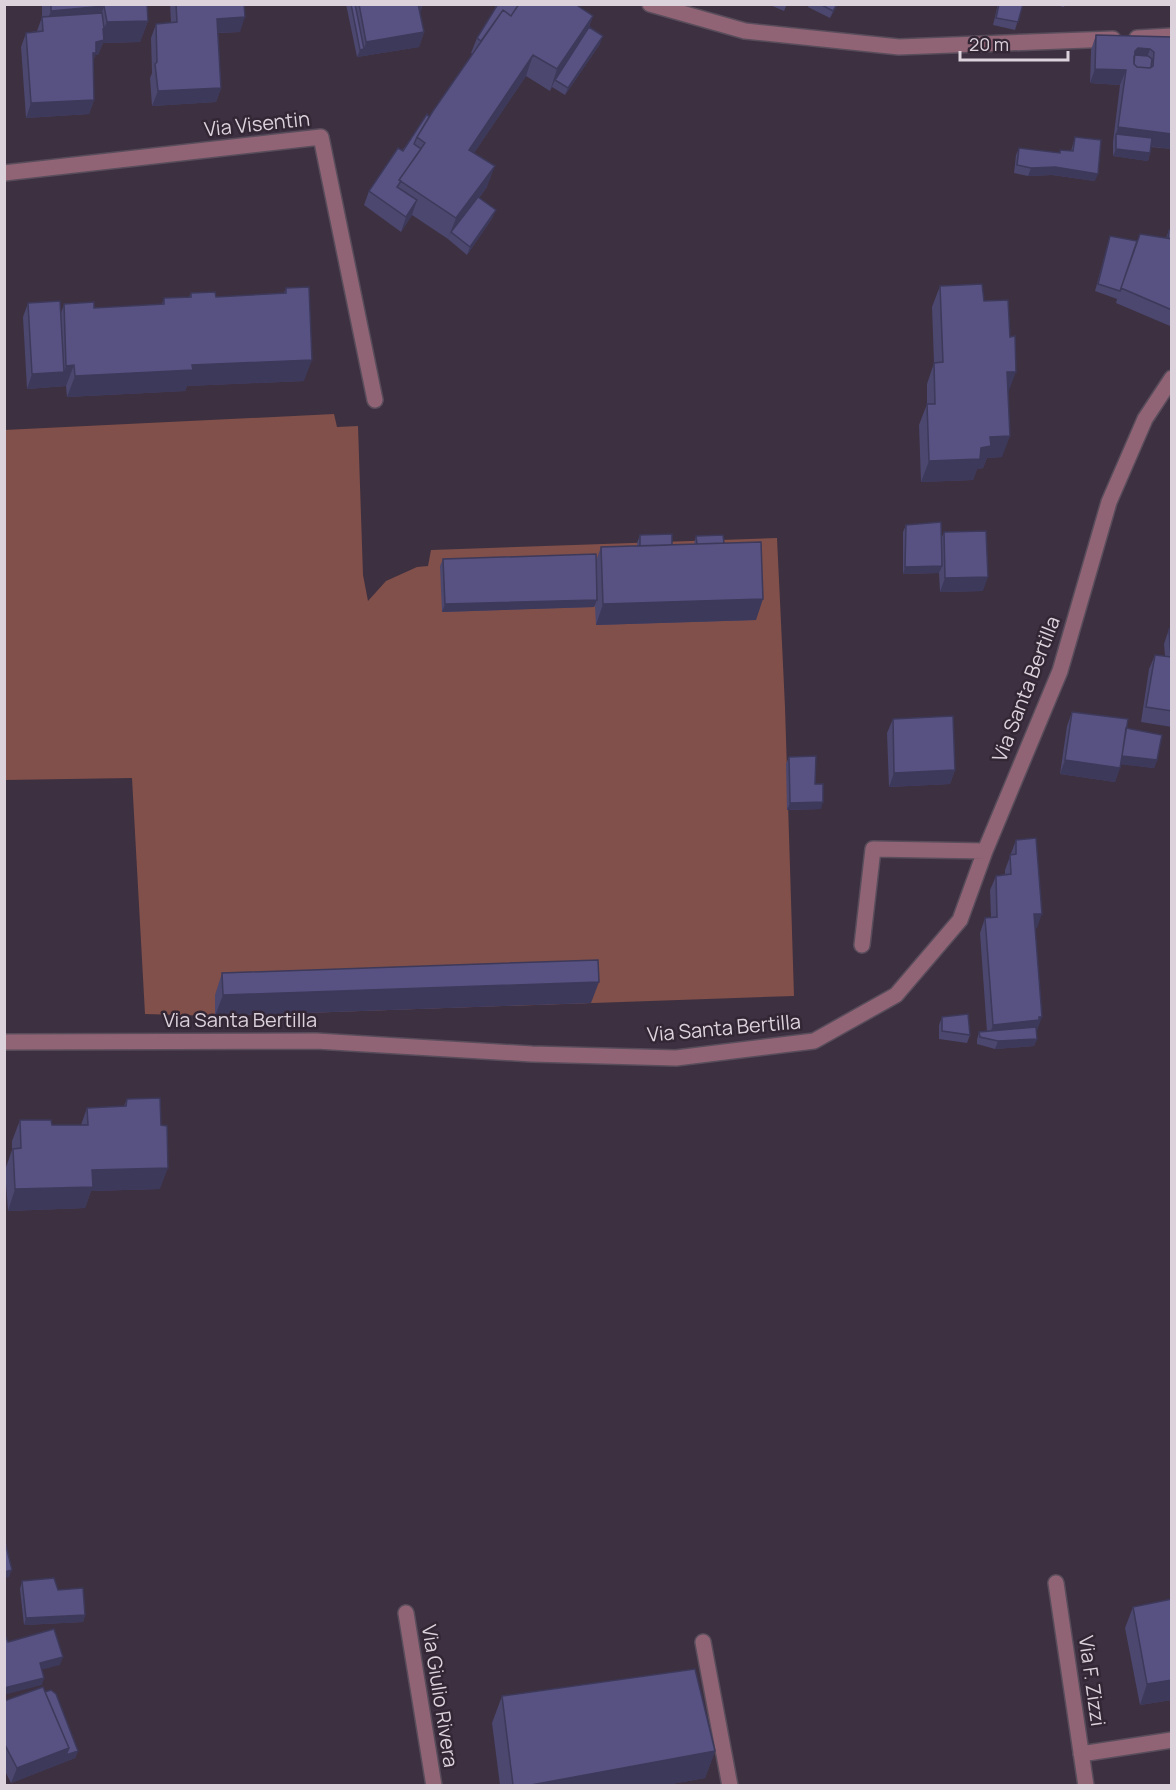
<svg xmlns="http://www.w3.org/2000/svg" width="1176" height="1790" viewBox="0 0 1176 1790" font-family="Manrope,sans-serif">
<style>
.green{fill:#81504a}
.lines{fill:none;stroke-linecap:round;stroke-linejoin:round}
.minor-casing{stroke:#594d5c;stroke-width:18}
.minor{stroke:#906475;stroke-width:15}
.wall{fill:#4b476f}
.shaded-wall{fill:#3d395a}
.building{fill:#575281;stroke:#3d395a;stroke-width:1.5;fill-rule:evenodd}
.labels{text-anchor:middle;stroke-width:5;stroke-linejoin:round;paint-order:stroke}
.street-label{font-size:20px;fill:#dbd2dc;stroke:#332635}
</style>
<rect width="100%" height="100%" fill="#3d3040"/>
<path class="green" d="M334,414l3,13 21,-1 5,149 5,26 18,-20 31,-14 11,-1 3,-16 346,-12 8,169 9,289 -579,20 -70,-2 -13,-236 -127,2 -1,-350z"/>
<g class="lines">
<g class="minor-casing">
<path id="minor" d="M650,4l95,27 154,16 214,-8
M1137,38l35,-2
M4,173l317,-36 54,263
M862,945l11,-96 112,2
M4,1042l312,-1 216,13 144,4 138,-17 82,-46 64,-75 25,-69 75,-180 49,-169 36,-83 27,-41
M1056,1583l30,203
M406,1613l28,173
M703,1642l27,144
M1081,1754l91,-14"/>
</g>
<use href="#minor" class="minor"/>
</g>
<path class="wall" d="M42,4h105l1,17 -8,21 -37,1 -5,12h-3l-2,7 1,38 -5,14 -63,4 -5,-71 5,-14 11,-2 5,-14z
M170,4h74l-4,28 -22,1 3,55 -5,14 -64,4 -2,-28 2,-5 -1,-35 5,-14 15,-2z
M346,4h77l-3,9 4,19 -5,15 -62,10z
M496,4h79l18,12 -4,11 11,17 -35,51 -13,-8 -2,4 -24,-15 -52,77 13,34 -8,11 14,19 -26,38 -19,-16 -36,-24 -11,17 -37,-27 5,-14 60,-74 44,-63 -2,-1 6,-15 17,-26z
M768,4h19l-3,7z
M809,4h29l-8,14 -22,-11z
M998,4h25l-8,26 -22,-5z
M1051,4h14l-1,3z
M1096,35l76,2v112l-21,-2 -1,6 -2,8 -35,-5v-14l7,-57 -30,-2 1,-33z
M1075,137l20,44 -43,-6 -24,1 -14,-3 2,-18 3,-7 40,5 1,-3 11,1z
M1169,230h3v94l-2,2 -54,-23 1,-4 -22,-8 15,-55 27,5 29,-3z
M940,286l44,15 24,92 -6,64 -15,1 -4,10 -6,1 -4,11 -52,2 -2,-57 8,-21v-20l7,-21 -2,-56z
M286,288l18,93 -117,5 -2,5 -118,6 -1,-11 -39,3 -4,-72 5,-14 33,10 3,-9 30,4 68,-4 2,-6 25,-1 2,-4 25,4 68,-4z
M906,525l35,14 3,-7 39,59 -43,1 -1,-19 -36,1v-42z
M640,535l32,10 22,-1 2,-8 28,7 32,77 -160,5 -1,-19 -1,1 -152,5 -2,-46 3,-7 153,2 5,-14 36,-1v-3z
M1169,629h3v98l-31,-5 8,-53 6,-14 10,1 -1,-12z
M1072,712l54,16 31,32 -3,8 -33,-4 -6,18 -55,-8 7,-48z
M893,719l62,51 -5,14 -61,3 -2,-54z
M789,757l26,27 6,25 -34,1 -1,-46z
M1016,840l21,88h-2l2,111 -3,7 -39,3 -18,-5v-4l2,-8h8l-7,-99 5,-15 6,-1 -1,-27 6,-14 9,-2v-4z
M222,973l369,30 -376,13v-21z
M942,1017l28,18 -3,8 -28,-4v-14z
M127,1099l33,90 -69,2 -6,17 -77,3 -3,-41 7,-20v-9l8,-21 32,5h29l6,-17 37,-2z
M22,1581l36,9 27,25 -2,7 -59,3 -4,-36z
M1133,1607l39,93 -32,5 -15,-77z
M502,1696l213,55 -10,27 -39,7h-166l-8,-62z
M4,1701l74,50 -3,7 -64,25 -7,-14z"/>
<path class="shaded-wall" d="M417,4h6l-4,13z
M837,4h1l-8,14 3,-7z
M104,6l-7,21 -54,5 8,-21z
M593,16l-8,21 -30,43 -5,11 7,-22z
M245,17l-5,15 -28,1 5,-14z
M148,21l-8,21 -37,1 -5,12h-3l-4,12 -4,1 9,-26 7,-13 1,-1 3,-6z
M424,32l-5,15 -62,10 3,-7 4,-1 2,-7z
M603,36l-3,8 -35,51 3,-7z
M1138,48l12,1 -5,14 -13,1 3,-13z
M533,55l-7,21 -64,95 7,-21z
M1095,69l31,1 -6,15 -30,-2z
M221,88l-5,14 -64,4 6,-15z
M94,100l-5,14 -63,4 5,-15z
M1118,127l54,7v15l-56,-7v-8z
M1116,149l34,4 -2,8 -35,-5z
M495,166l-8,21 -34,46 -2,-1 -3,7 8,-21z
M1055,167l43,7 -3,7 -43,-6 -24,1 3,-8z
M417,200l-5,15 -11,17 5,-15z
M496,210l-3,7 -26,38 3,-8z
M312,360l-8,21 -117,5 -2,5 -118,6 8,-21 117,-11z
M74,365l-8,21 -39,3 5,-15 32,-2 2,-6z
M1007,372h9l-8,21z
M1010,436l-8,21 -15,1 -4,10 -6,1 -4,11 -52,2 8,-21 52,-13 9,-11z
M942,566l-3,7 -36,1 2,-7z
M988,577l-5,14 -43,1 5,-14z
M763,599l-7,21 -160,5 7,-21z
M597,600l-3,7 -152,5 3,-8z
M1120,756l37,4 -3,8 -37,-4z
M1065,760l55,8 -5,14 -55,-8z
M955,770l-5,14 -61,3 5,-14z
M823,802l-2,7 -34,1 3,-7z
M1034,914h8l-5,14 -8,1z
M599,982l-8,21 -376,13 8,-21z
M1039,1017h3l-5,14 -49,8 5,-14z
M1037,1039l-3,7 -39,3 3,-8z
M168,1168l-8,21 -69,2 -6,17 -77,3 7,-22 77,-19z
M12,1570l-3,7 -5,1v-6z
M85,1615l-2,7 -59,3 2,-7z
M63,1657l-3,8 -23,6 3,-8z
M44,1678l-2,7 -38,10v-7z
M1172,1680v20l-32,5 7,-21z
M69,1748l-6,15 -52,20 6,-15z
M78,1751l-3,7 -12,5 3,-8z
M715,1751l-10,27 -39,7h-135z"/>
<path class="building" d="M51,4h96l1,17 -41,1 -3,-16 -53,5z
M176,4h68l1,13 -28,2 4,69 -63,3 -3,-27 2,-2 -1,-38 21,-2z
M351,4h4l9,45 -4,1z
M359,4h59l6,28 -58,10z
M498,4h21l-8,12 -8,-6 -22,31 -4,-3z
M519,4h56l18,12 -36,53 -24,-14 -64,95 26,16 -39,52 -57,-38 26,-37 -8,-6 16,-26 70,-101 8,6z
M820,4h17l-4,7z
M999,4h24l-5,18 -22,-4z
M102,13l2,15 -1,1 1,11 -8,2v11h-3l1,47 -63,3 -5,-70 17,-2 -1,-14z
M589,27l14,9 -35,52 -13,-8z
M1096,35l76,2v97l-54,-7 8,-57 -31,-1zM1138,48l12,1 4,3 -1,14 -3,2 -13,-1 -3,-3 1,-13z
M1135,55l13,1 4,3 -1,8 -1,1 -13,-1 -3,-3v-8z
M427,114l2,3 -12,20 -3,7 7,5 -22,31 2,1 -4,6 20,13 -11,17 -37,-26 29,-43 5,3z
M1116,134l36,4 -2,15 -34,-4z
M1075,137l26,3 -3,34 -43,-7 -24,1 -14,-3 2,-17 41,5v-3l13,1z
M478,197l18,13 -26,37 -19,-15z
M1169,230h3v9l-4,-1z
M1140,234l32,5v71l-51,-22z
M1110,236l27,5 -17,50 -22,-7z
M982,284l2,17 24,-1 2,37 5,-1 1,36h-9l3,64 -20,1 1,9 -10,2 -1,11 -51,2 -2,-57h8l-1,-41 9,-1 -3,-76z
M309,287l3,73 -120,5 1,5 -118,6 -1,-11 -8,1 -2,-62 30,-2v6l70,-4v-6l27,-1v-4l24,-1 1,5 70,-4v-5z
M60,301l4,71 -32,2 -4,-71z
M941,522l1,44 -37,1 1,-42z
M986,531l2,46 -43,1 -1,-46z
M672,534v11l-32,1v-11z
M723,535l1,8 -27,1 -1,-8z
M761,542l2,57 -160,5 -2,-57z
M596,554l1,46 -152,4 -2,-45z
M1169,629h3v82l-26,-4 9,-52 16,2z
M1072,712l56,7 -8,49 -55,-8z
M953,716l2,54 -61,3 -1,-54z
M1126,728l36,7 -5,25 -35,-4z
M816,756l-1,28h8v18l-33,1 -1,-46z
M1036,838l6,76h-8l8,103h-3v3l-46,5 -8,-107 12,-1 -1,-41 15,-2 -1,-19 6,-1v-14z
M598,960l1,22 -376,13 -1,-22z
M968,1014l2,21 -28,-4v-14z
M1036,1027l1,12 -39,2 -18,-4 -1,-5z
M160,1098l1,27 6,1 1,42 -76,2 1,17 -78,2 -2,-40 8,-1 -1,-28h31l1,5h36l-1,-17 39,-2 1,-7z
M4,1538l8,32 -8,2z
M54,1578l4,12 25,-2 2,27 -59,3 -4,-37z
M1172,1599v81l-25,4 -14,-77z
M54,1629l9,28 -23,6 4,15 -40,10v-55l4,9z
M695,1669l20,82 -184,34h-18l-11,-89z
M43,1687l26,61 -52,20 -13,-25v-42z
M51,1690l5,4 22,57 -12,4 3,-7 -24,-56z"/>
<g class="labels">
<g class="street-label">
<text transform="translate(257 124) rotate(-6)" y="7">Via Visentin</text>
<text transform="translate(1026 689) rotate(-69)" y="7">Via Santa Bertilla</text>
<text x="240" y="1027">Via Santa Bertilla</text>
<text transform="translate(724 1028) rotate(-5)" y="7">Via Santa Bertilla</text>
<text transform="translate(1092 1681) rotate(82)" y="7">Via F. Zizzi</text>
<text transform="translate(440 1696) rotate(81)" y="7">Via Giulio Rivera</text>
</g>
</g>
<rect width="1176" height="1790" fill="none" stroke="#dbd2dc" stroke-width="12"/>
<path d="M960 51v9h108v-9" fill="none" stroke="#dbd2dc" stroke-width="3"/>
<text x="969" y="51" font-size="18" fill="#dbd2dc" stroke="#332635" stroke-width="4.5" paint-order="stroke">20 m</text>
</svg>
